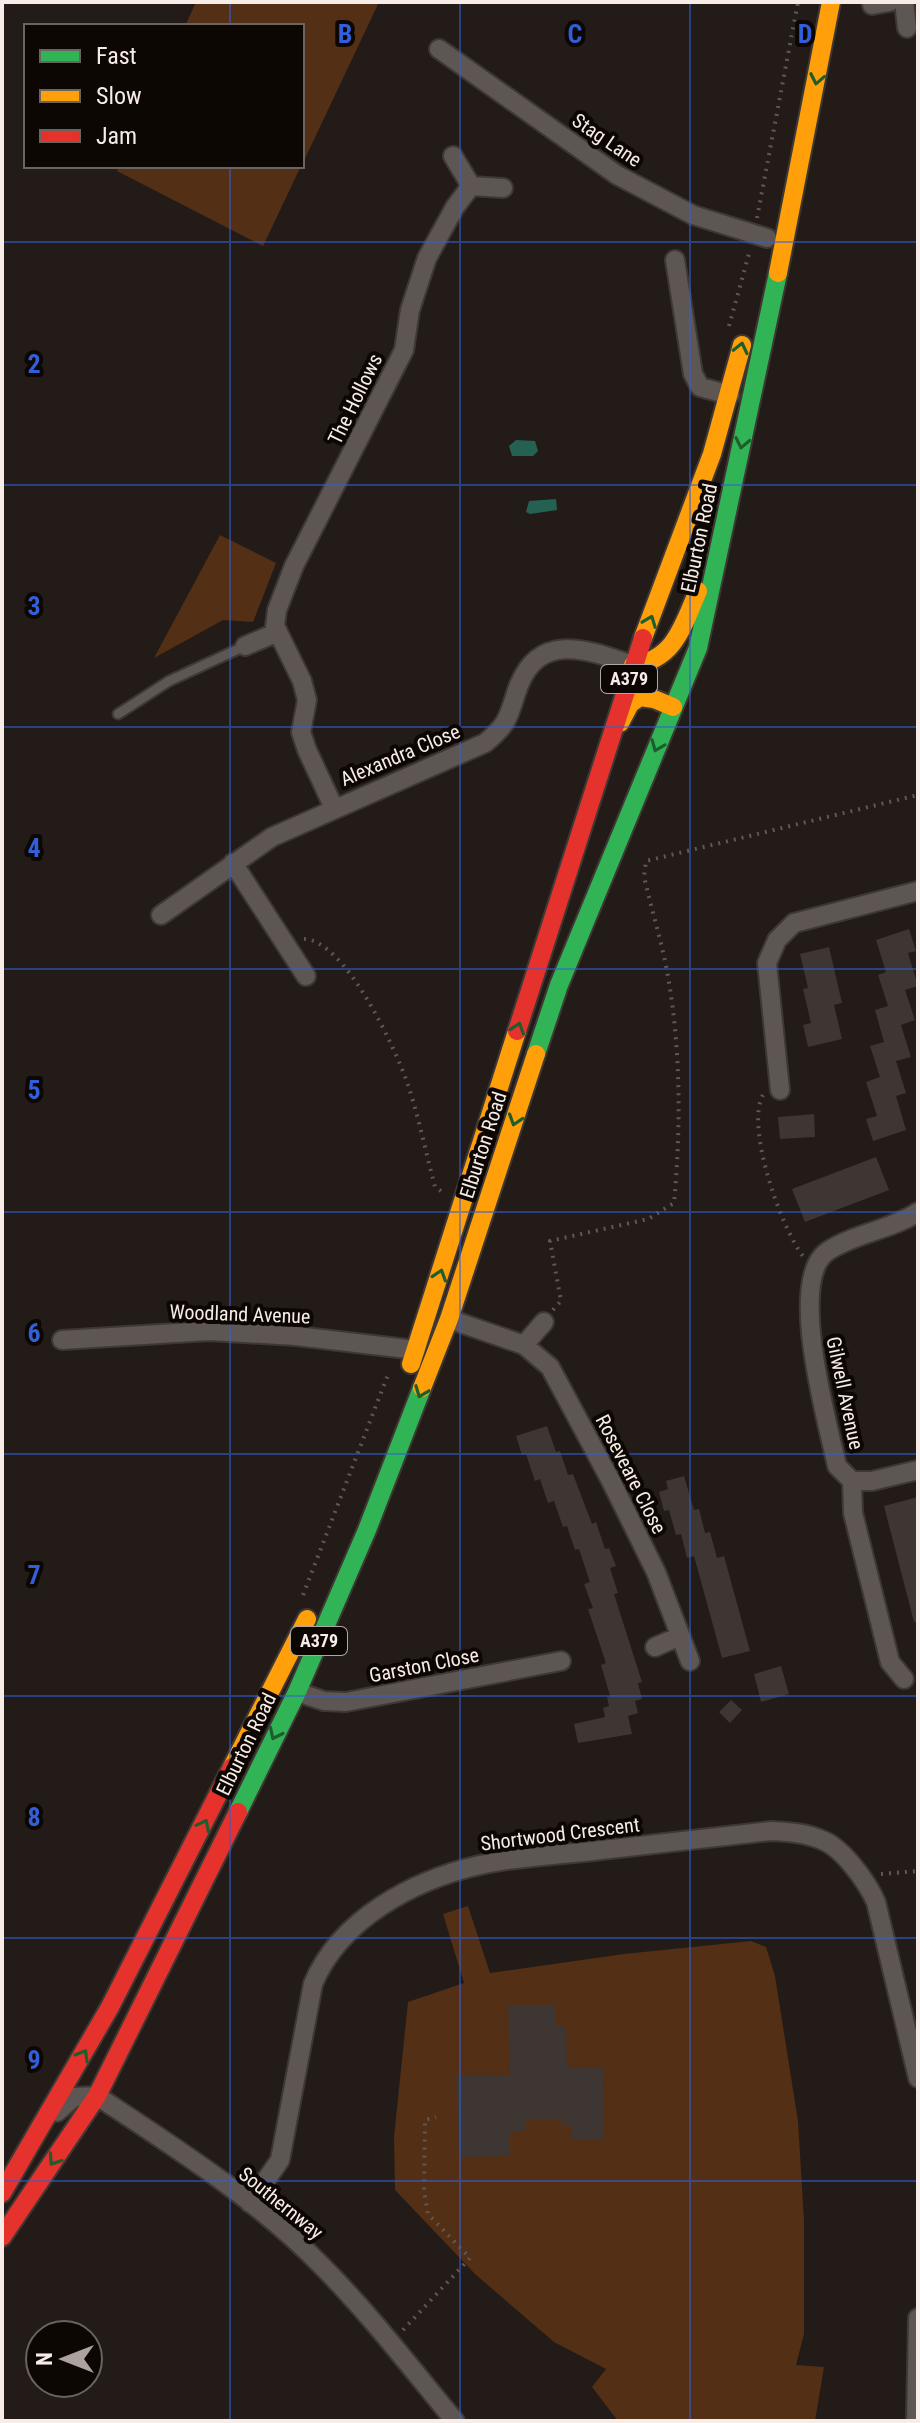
<svg xmlns="http://www.w3.org/2000/svg" width="920" height="2423" viewBox="0 0 920 2423" font-family="'Roboto Condensed',sans-serif">
<style>
.green{fill:#532f15}
.water{fill:#256152}
.building{fill:#3d3632}
.lines{fill:none;stroke-linecap:round;stroke-linejoin:round}
.lane-casing{stroke:#3e3835;stroke-width:13}
.street-casing{stroke:#3e3835;stroke-width:22}
.fast-casing{stroke:#3e3835;stroke-width:22}
.slow-casing{stroke:#3e3835;stroke-width:22}
.jam-casing{stroke:#3e3835;stroke-width:22}
.path{stroke:#5f5854;stroke-width:4;stroke-dasharray:2 6;stroke-linecap:butt}
.lane{stroke:#5d5652;stroke-width:9}
.street{stroke:#5d5652;stroke-width:18}
.fast{stroke:#30b455;stroke-width:18}
.slow{stroke:#ff9f0a;stroke-width:18}
.jam{stroke:#e5322d;stroke-width:18}
.oneway{stroke:#1e5e2c}
.grid{fill:none;stroke:#335ed9;stroke-width:2;stroke-opacity:0.55}
.labels{text-anchor:middle;stroke-width:8;stroke-linejoin:round;paint-order:stroke}
.shield{fill:#0d0704;stroke:#b1a7a2;stroke-width:2}
.shield-label{font-size:18px;font-weight:bold;fill:#f7ece6}
.street-label{font-size:20px;fill:#f7ece6;stroke:#0d0704}
.grid-label{font-size:26px;text-anchor:middle;font-weight:bold;fill:#335ed9;stroke:#0d0704;stroke-width:8;stroke-linejoin:round;paint-order:stroke}
</style>
<rect width="100%" height="100%" fill="#231b17"/>
<path class="green" d="M196,2h183l-77,163v-139h-117z
M119,166h182l-38,80 -146,-75z
M220,535l56,28 -23,59 -30,-2 -69,38z
M468,1906l22,67 134,-19 127,-13 15,6 9,29 23,145 6,99v114l-8,31 28,2 -9,54h-197l-26,-34 14,-18 -52,-27 -79,-68 -80,-84 -1,-53 14,-135 56,-19 -21,-69z"/>
<path class="water" d="M516,440l19,1 3,10 -5,5h-21l-3,-10z
M556,499l1,11 -27,4 -4,-2 3,-11z"/>
<path class="building" d="M909,929l7,22 -8,2 10,33 -13,4 10,30 -14,5 10,32 -15,4 10,32 -10,3 10,34 -33,11 -7,-22 11,-3 -11,-34 14,-5 -10,-31 14,-4 -9,-32 13,-4 -10,-31 8,-3 -10,-32z
M829,947l13,56 -8,2 8,34 -34,8 -5,-22 8,-2 -8,-34 5,-1 -8,-34z
M814,1114l1,23 -35,2 -2,-22z
M876,1157l13,33 -84,32 -13,-33z
M547,1426l9,26 4,-1 8,24 5,-1 19,50 4,-2 9,27 4,-1 7,18 -6,2 8,25 -4,1 28,88 -4,1 4,16 -7,2 3,12 -10,3 4,18 -54,9 -4,-19 31,-7 -2,-9 6,-2 -2,-9 3,-1 -9,-31 5,-2 -18,-54 5,-1 -9,-24 6,-2 -11,-33 -4,1 -8,-24 -4,1 -9,-26 -6,2 -8,-24 -5,2 -9,-27 -4,1 -6,-19z
M684,1476l10,34 5,-1 6,24 5,-1 7,26 7,-2 26,95 -28,7 -28,-102 -7,2 -6,-24 -5,1 -7,-25 -5,1 -5,-19 9,-3 -2,-8z
M918,1497v124l-4,1 -30,-116z
M781,1666l8,28 -28,8 -7,-28z
M731,1700l11,10 -12,13 -11,-11z
M508,2005h47v21h11l1,42h36l1,71 -32,1v-14h-11v-7l-35,1v12h-16v24l-51,1 -3,-81h54z"/>
<g class="lines">
<g class="lane-casing">
<path id="lane" d="M118,714l51,-33 76,-35"/>
</g>
<g class="street-casing">
<path id="street" d="M904,2l3,26
M872,5l17,-3
M439,49l178,126 76,40 74,23
M453,156l18,30 32,2
M675,260l18,114 7,13 30,8
M245,646l33,-14
M334,808l-27,-58 -6,-18 6,-32 -5,-19 -27,-55 2,-16 17,-44 110,-216 6,-40 17,-52 28,-51 16,-21
M233,863l73,113
M161,915l111,-78 213,-94c27,-22 23,-29 34,-58 22,-55 72,-34 114,-20
M780,1090l-13,-127 10,-23 17,-17 124,-32
M449,1319l75,26 26,22 61,114 45,91 34,89
M62,1340l147,-9 87,5 120,14
M524,1345l20,-23
M852,1481h20l46,-11
M655,1647l25,-11
M904,1679l-14,-17 -37,-149 -1,-32 -15,-15c-9,-42 -51,-188 -9,-215 27,-18 63,-21 90,-39
M297,1692l27,9 22,1 215,-41
M57,2112l17,-15 23,-1c77,51 158,102 223,168 49,49 91,104 135,157
M250,2203l30,-43 33,-176c27,-65 100,-104 167,-119 39,-9 82,-10 121,-15 57,-6 114,-13 170,-19 18,1 35,2 51,9 21,8 45,42 54,62l42,176
M916,2421l2,-103"/>
</g>
<g class="fast-casing">
<path id="fast" d="M536,1054l23,-69 139,-337 80,-375
M238,1812l59,-120 70,-162 55,-142"/>
</g>
<g class="slow-casing">
<path id="slow" d="M778,273l53,-271
M643,638l69,-184 30,-109
M633,665c42,-5 50,-40 65,-74
M620,723l10,-19 10,-7 14,2 19,8
M411,1364l106,-333
M422,1388l27,-69 87,-265
M232,1767l75,-148"/>
</g>
<g class="jam-casing">
<path id="jam" d="M517,1031l126,-393
M2,2193l108,-186 122,-240
M2,2237l95,-141 141,-284"/>
</g>
<path class="path" d="M757,218l41,-216
M729,326l21,-76
M304,939c41,1 92,110 104,146 11,33 18,68 27,102l6,4
M763,1095c-18,31 18,133 40,161
M553,1310l8,-9 -11,-60 98,-22 26,-16c7,-76 7,-156 -7,-232 -6,-32 -16,-63 -23,-95l2,-15 272,-66
M303,1595l86,-223
M881,1874l37,-3
M403,2330l67,-72 -42,-44 -4,-23 1,-71 11,-3"/>
<use href="#lane" class="lane"/>
<use href="#street" class="street"/>
<use href="#fast" class="fast"/>
<use href="#slow" class="slow"/>
<use href="#jam" class="jam"/>
</g>
<defs><path id="oneway-chevron" d="M-2-3.5L2.5 0L-2 3.5" fill="none" stroke-width="1.6" stroke-linecap="round" stroke-linejoin="round" transform="scale(2)"/></defs>
<g class="oneway">
<use href="#oneway-chevron" transform="translate(817 79) rotate(101)"/>
<use href="#oneway-chevron" transform="translate(741 348) rotate(-77)"/>
<use href="#oneway-chevron" transform="translate(742 443) rotate(102)"/>
<use href="#oneway-chevron" transform="translate(650 621) rotate(-69)"/>
<use href="#oneway-chevron" transform="translate(657 746) rotate(112)"/>
<use href="#oneway-chevron" transform="translate(518 1028) rotate(-72)"/>
<use href="#oneway-chevron" transform="translate(515 1120) rotate(108)"/>
<use href="#oneway-chevron" transform="translate(440 1275) rotate(-72)"/>
<use href="#oneway-chevron" transform="translate(421 1392) rotate(111)"/>
<use href="#oneway-chevron" transform="translate(275 1734) rotate(116)"/>
<use href="#oneway-chevron" transform="translate(204 1825) rotate(-63)"/>
<use href="#oneway-chevron" transform="translate(83 2055) rotate(-60)"/>
<use href="#oneway-chevron" transform="translate(54 2160) rotate(124)"/>
</g>
<path class="grid" d="M230,2v24M460,2v2419M690,2v2419M230,166v2255M2,242h916M2,485h916M2,727h916M2,969h916M2,1212h916M2,1454h916M2,1696h916M2,1938h916M2,2181h916"/>
<g class="labels">
<g class="shield">
<rect x="601" y="665" width="56" height="28" rx="6"/>
<rect x="291" y="1627" width="56" height="28" rx="6"/>
</g>
<g class="shield-label">
<text x="629" y="685">A379</text>
<text x="319" y="1647">A379</text>
</g>
<g class="street-label">
<text transform="translate(607 140) rotate(34)" y="7">Stag Lane</text>
<text transform="translate(355 399) rotate(-64)" y="7">The Hollows</text>
<text transform="translate(699 538) rotate(-78)" y="7">Elburton Road</text>
<text transform="translate(400 755) rotate(-23)" y="7">Alexandra Close</text>
<text transform="translate(483 1145) rotate(-72)" y="7">Elburton Road</text>
<text transform="translate(240 1314) rotate(2)" y="7">Woodland Avenue</text>
<text transform="translate(845 1393) rotate(78)" y="7">Gilwell Avenue</text>
<text transform="translate(631 1474) rotate(63)" y="7">Roseveare Close</text>
<text transform="translate(424 1665) rotate(-11)" y="7">Garston Close</text>
<text transform="translate(246 1744) rotate(-64)" y="7">Elburton Road</text>
<text transform="translate(560 1834) rotate(-7)" y="7">Shortwood Crescent</text>
<text transform="translate(281 2203) rotate(39)" y="7">Southernway</text>
</g>
</g>
<g class="grid-label">
<text x="345" y="43">B</text>
<text x="575" y="43">C</text>
<text x="805" y="43">D</text>
<text x="34" y="373">2</text>
<text x="34" y="615">3</text>
<text x="34" y="857">4</text>
<text x="34" y="1099">5</text>
<text x="34" y="1342">6</text>
<text x="34" y="1584">7</text>
<text x="34" y="1826">8</text>
<text x="34" y="2069">9</text>
</g>
<rect width="920" height="2423" fill="none" stroke="#f7ece6" stroke-width="8"/>
<rect x="24" y="24" width="280" height="144" fill="#0d0704" stroke="#6b635e" stroke-width="2"/>
<rect x="40" y="50" width="40" height="12" fill="#30b455" stroke="#6b635e" stroke-width="2"/>
<text x="96" y="64" font-size="24" fill="#f7ece6">Fast</text>
<rect x="40" y="90" width="40" height="12" fill="#ff9f0a" stroke="#6b635e" stroke-width="2"/>
<text x="96" y="104" font-size="24" fill="#f7ece6">Slow</text>
<rect x="40" y="130" width="40" height="12" fill="#e5322d" stroke="#6b635e" stroke-width="2"/>
<text x="96" y="144" font-size="24" fill="#f7ece6">Jam</text>
<g transform="translate(64 2359) rotate(270)"><circle r="38" fill="#0d0704" stroke="#6b635e" stroke-width="2"/>
<path d="M0-6L14 30L0 20L-14 30Z" fill="#ada39e"/>
<text y="-12" font-size="22" font-weight="bold" text-anchor="middle" fill="#f7ece6">N</text>
</g>
</svg>
